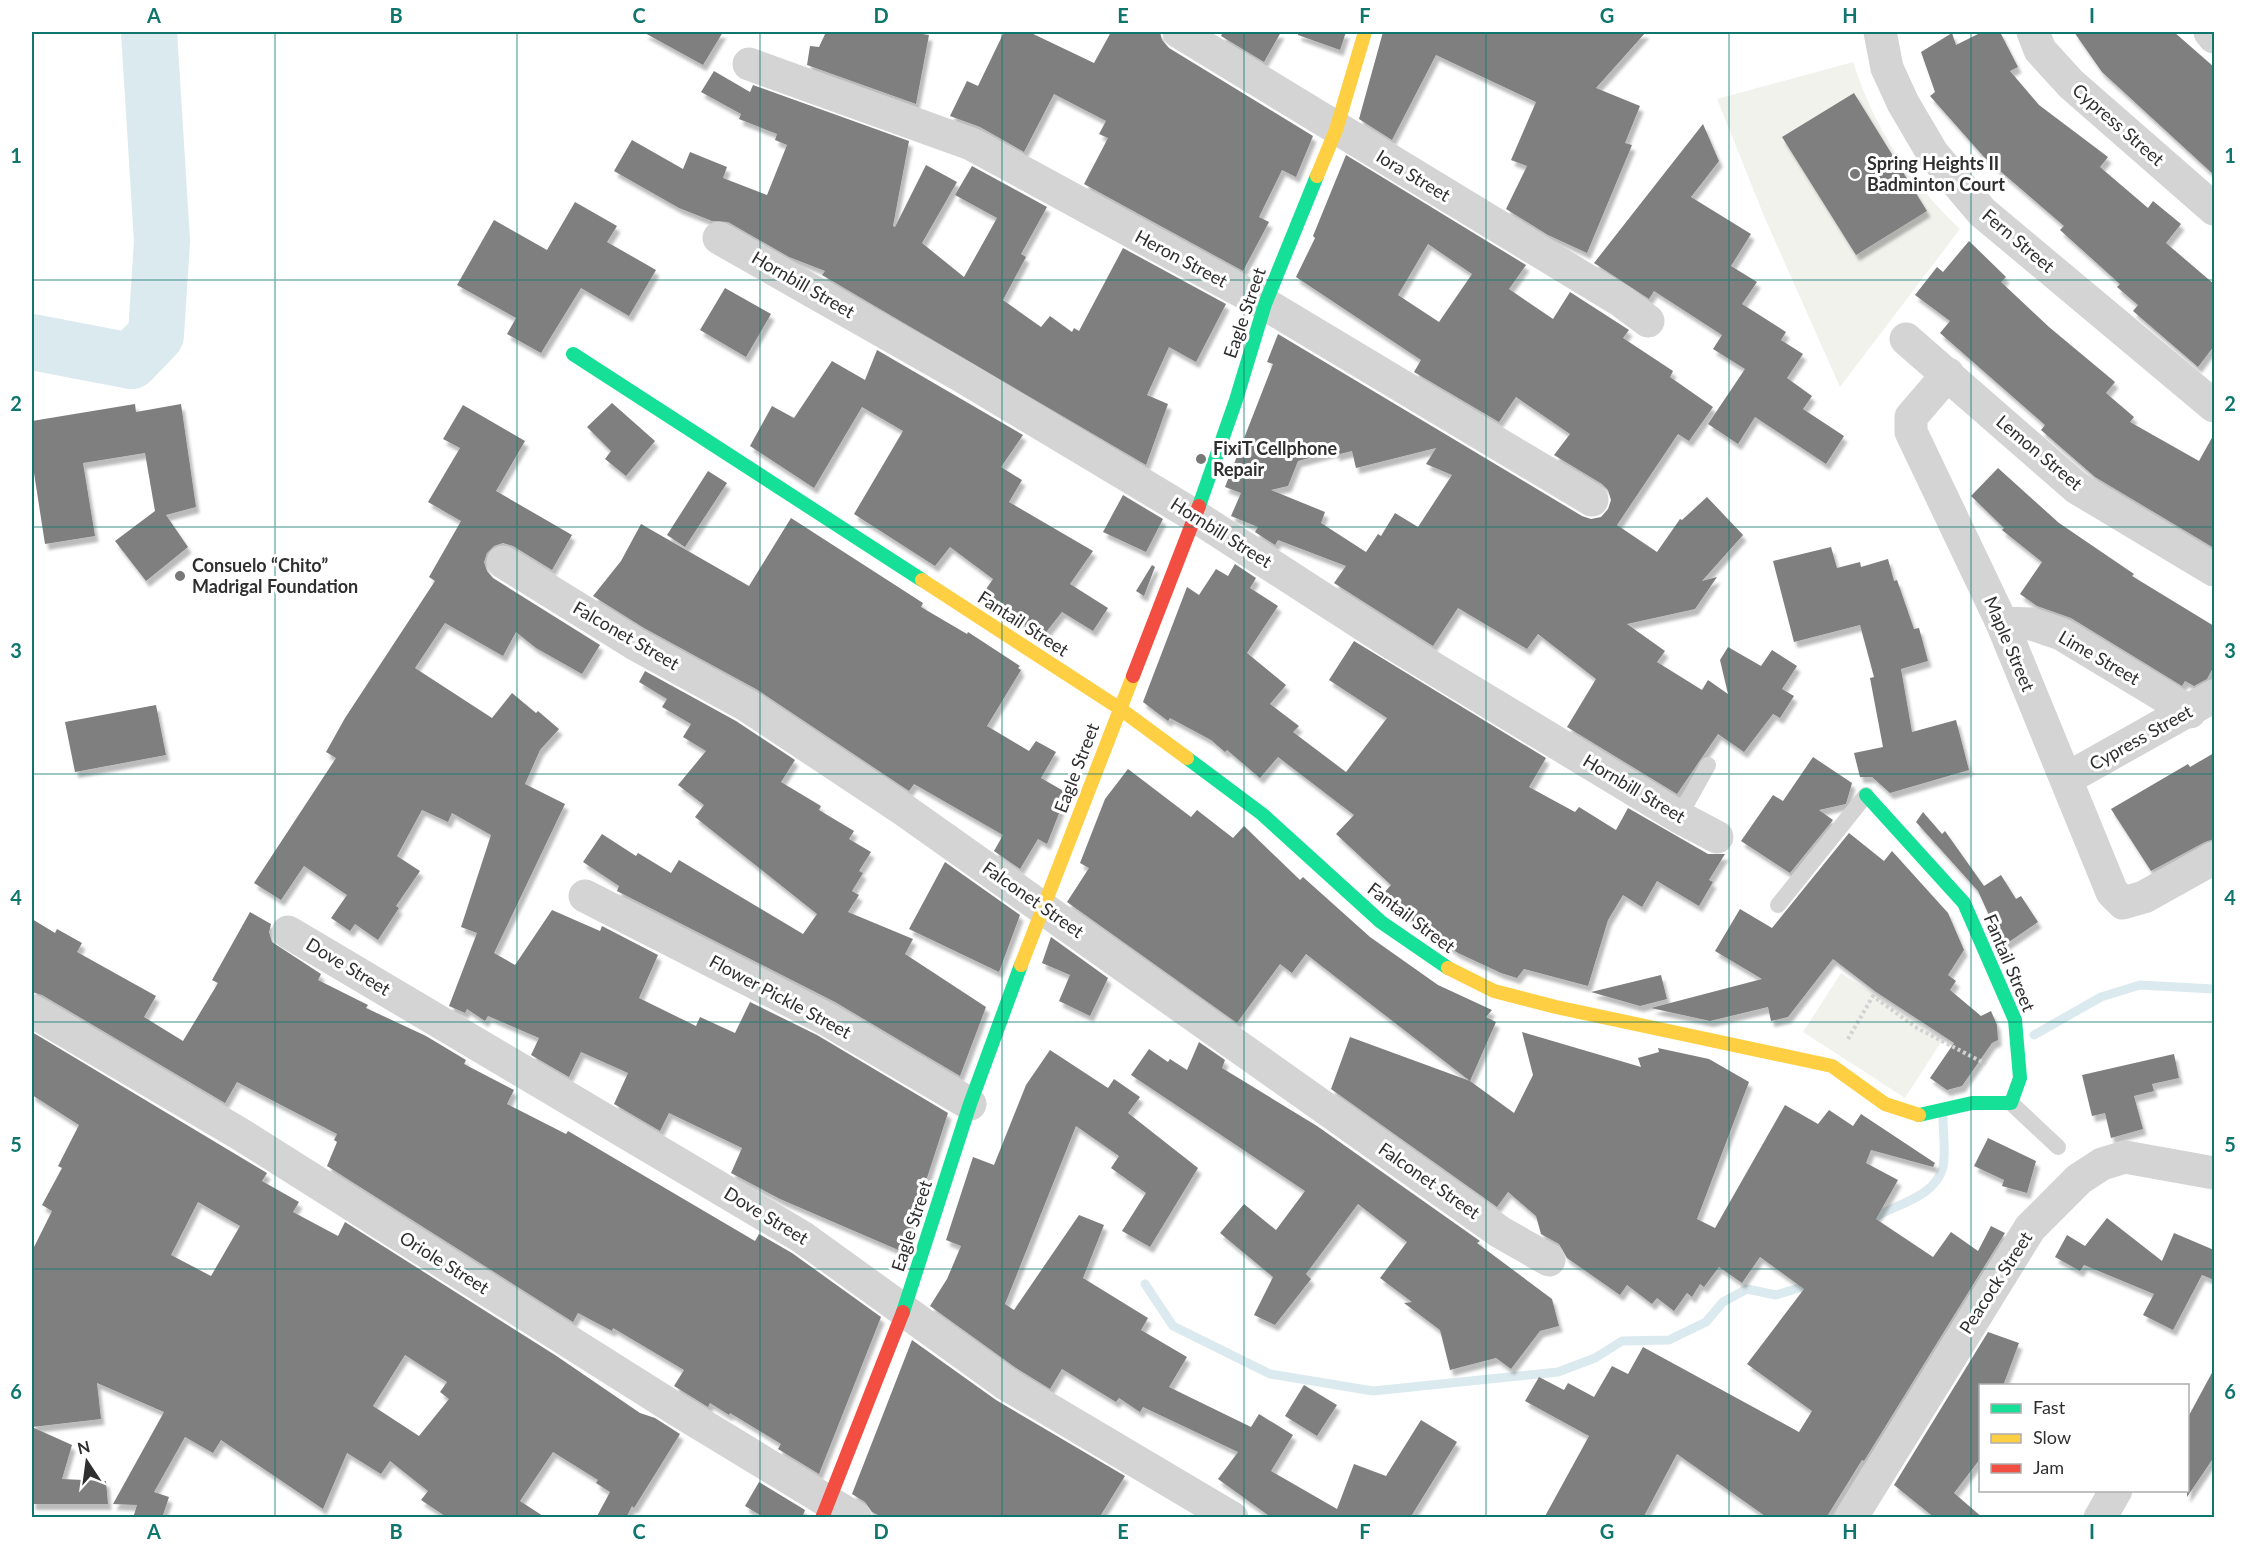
<svg xmlns="http://www.w3.org/2000/svg" width="2246" height="1549" viewBox="0 0 2246 1549" font-family="Lato,sans-serif">
<style>
.green{fill:#f1f2ec}
.lines{fill:none;stroke-linecap:round;stroke-linejoin:round}
.stream{stroke:#dbeaee;stroke-width:9}
.river{stroke:#dbeaee;stroke-width:56}
.building{fill:#7f7f7f;fill-rule:evenodd;filter:url(#shadow)}
.path{stroke:#d2d2d2;stroke-width:4;stroke-dasharray:3 3;stroke-linecap:butt}
.lane{stroke:#d4d4d4;stroke-width:16}
.street{stroke:#d4d4d4;stroke-width:33}
.fast{stroke:#16e098;stroke-width:14}
.slow{stroke:#ffcf43;stroke-width:14}
.jam{stroke:#f24e42;stroke-width:14}
.grid{fill:none;stroke:#0f766e;stroke-width:1.5;stroke-opacity:0.55}
.poi-dot{fill:#787878;stroke:#fff;stroke-width:2}
.labels{text-anchor:middle;stroke-width:6;stroke-linejoin:round;paint-order:stroke}
.street-label{font-size:18px;fill:#2f2f2f;stroke:#fff}
.poi-label{font-size:18px;font-weight:bold;fill:#2f2f2f;stroke:#fff;text-anchor:start}
.neatline{fill:none;stroke:#0f766e;stroke-width:2}
.grid-label{font-size:20px;text-anchor:middle;font-weight:bold;fill:#0f766e}
</style>
<defs>
<filter id="shadow"><feDropShadow dx="3.5" dy="6" stdDeviation="1.5" flood-color="#0004"/></filter>
</defs>
<rect width="100%" height="100%" fill="#fff"/>
<path class="green" d="M1853,62c22,68 56,118 107,167l-120,158 -76,-171 -47,-117z
M1841,973l102,66 -38,59 -102,-66z"/>
<g class="lines">
<path class="stream" d="M2034,1035l67,-38 39,-12 74,4
M1869,1221c23,-17 65,-21 74,-54 3,-15 0,-35 0,-51
M1145,1284l28,42 97,48 103,17 185,-19 37,-14 27,-17 47,-1 37,-18 17,-20 24,-13 29,6 36,-11"/>
<path class="river" d="M32,342l99,19 25,-26 6,-94 -13,-209"/>
</g>
<path class="building" d="M643,32h80l-20,33z
M826,32h83l20,3 -13,69 -109,-39 3,-19 9,1z
M1004,32h25l65,31 17,-31h49l2,8 7,8 144,88 -17,41 -14,-7 -23,47 10,5 -26,49 -159,-87 24,-46 -9,-4 7,-13 -52,-27 -30,58 -44,-25 -30,-11 17,-35 11,5z
M1223,32h58l-17,30 -43,-26z
M1298,32h48l-6,18 -42,-15z
M1383,32h263l-50,56 44,18 -15,37 7,2 -45,108 -39,-18 -42,-26 21,-43 -16,-6 25,-58 -100,-47 -44,85 -33,-21z
M1982,32h18l18,35 -8,4 29,34 69,52 -8,10 48,41 5,-7 28,23 -15,19 48,41v62l-16,21 -65,-56 5,-6 -21,-18 3,-3 -60,-54 4,-4 -80,-69 -54,-61 5,-4 -14,-40 31,-19 4,12z
M2074,32h100l40,35v108l-112,-103z
M714,71l36,21 3,-7 156,56 -16,85 2,1 31,-62 31,17 -35,61 42,34 33,-59 -42,-23 17,-29 75,41 -26,47 5,3 -23,43 38,27 9,-11 22,16 2,-4 5,3 44,-83 103,56 -30,58 -27,-15 -22,48 21,9 -22,61 -324,-190 3,-4 -36,-14 -61,-35 -16,-1 -33,-13 -65,-37 18,-31 51,29 7,-17 37,15 -4,11 44,17 20,-50 -12,-5 2,-6 -38,-15 2,-5 -40,-22z
M1854,93l73,118 -71,44 -74,-118z
M1703,124l16,37 -28,36 60,37 -20,32 26,16 -15,22 44,28 -5,8 22,14 -16,24 25,18 -9,13 41,27 -18,28 -71,-47 -17,27 -30,-20 37,-55 -32,-20 9,-14 -68,-44 -5,8 -55,-36z
M1346,155l180,110 -17,24 44,30 17,-27 59,38 -6,8 50,33 -3,6 43,30 -24,34 -11,-7 -61,91 40,27 23,-33 2,1 25,-23 36,38 -41,46 15,-4 -22,32 -68,15 38,27 -8,11 45,28 6,-10 20,14 -8,-34 8,-13 33,19 11,-16 25,16 -15,23 12,7 -14,22 -7,-4 -29,38 -26,-18 -41,60 -110,-67 29,-48 -58,-45 -11,15 -69,-41 -25,38 -99,-63 12,-17 -68,-26 -3,5 -20,-13 3,-5 -27,-11 10,-23 -16,-6 48,-123 -6,-2 11,-28 304,182 9,3 10,-2 7,-8 3,-9 -3,-10 -6,-6 -48,-29 16,-21 -54,-37 -17,25 -85,-50 7,-12 -125,-83 19,-39 -2,-2zM1428,244l44,30 -33,48 -41,-27zM1436,448l-10,16 26,11 -34,52 -23,-14 -14,23 -3,-2 -12,18 -45,-29 4,-11 -54,-22 17,-4 10,-25 37,-10 1,4 16,-4 4,17z
M575,202l42,24 -10,16 49,28 -27,46 -48,-28 -40,65 -34,-19 9,-16 -59,-33 37,-65 53,30z
M1969,241l37,36 -5,5 48,45 66,55 -9,11 28,24 -4,5 69,39 15,-27v114l-119,-71 -54,-47 4,-5 -105,-92 10,-12 -35,-26 22,-28 6,5z
M725,288l46,26 -25,43 -46,-27z
M877,350l146,85 -22,32 21,13 -13,22 84,49 -23,33 38,24 -15,23 -31,-19 -19,24 -55,-35 3,-5 -7,-4 9,-13 -43,-32 -15,19 -81,-52 49,-83 -41,-24 -48,81 -64,-42 22,-40 22,12 38,-57 33,19z
M612,403l43,38 -29,35 -21,-17 6,-8 -24,-24z
M135,404l1,8 45,-8 15,103 -30,8 22,32 -42,34 -31,-40 40,-30 -10,-58 -62,10 12,73 -50,8 -13,-84v-39z
M463,405l62,36 -29,50 76,44 -20,35 -39,-24 -10,-3 -9,3 -7,7 -3,9 3,9 6,7 107,67 -18,29 -46,-26 -20,-16 -13,24 -58,-33 -30,45 77,50 20,-25 24,20 2,-2 21,18 -19,21 -15,34 40,20 -71,149 21,12 37,-55 48,21 2,-5 56,29 -19,43 57,28 4,-9 35,16 15,-31 67,33 131,78 -45,139 -123,-53 -49,-26 11,-25 -73,-35 -9,18 -46,-27 14,-31 -47,-21 -12,25 -38,-22 8,-17 -51,-22 -3,5 -18,-12 -2,4 -16,-7 28,-73 -16,-6 30,-92 -39,-22 -4,9 -26,-12 -25,46 23,15 -24,35 3,2 -21,32 -23,-16 -5,7 -19,-13 16,-23 -43,-29 -23,34 -27,-17 82,-125 -10,-6 19,-34 90,-137 -6,-4 32,-56 -33,-19 32,-54 -17,-9z
M1998,468l61,55 75,51 -2,2 82,50v40l-7,13 -13,7 -9,-5 -3,5 -111,-68 -34,-12 -17,-12 22,-32 -40,-32 2,-2 -33,-32z
M708,471l19,12 -42,64 -18,-12z
M1123,495l40,24 -17,33 -43,-20z
M791,518l132,85 -2,4 46,27 1,-2 52,34 -2,2 3,2 -34,56 42,25 7,-10 20,11 -15,26 26,15 -20,51 -9,-5 -18,30 -26,-18 9,-16 -89,-51 -5,7 -153,-102 -112,-61 -51,-32 28,-35 20,-37 108,62z
M1831,547l6,21 23,-6 1,5 27,-8 6,22 3,-1 17,49 5,-1 9,33 -27,8 11,63 44,-12 13,50 -79,23 -18,-16h-12l-6,-24 29,-6 -13,-69 4,-1 -14,-52 -66,17 -21,-81z
M1235,564l21,14 -6,10 28,18 -31,47 39,32 -16,19 29,22 -6,6 53,40 41,-54 -58,-38 25,-39 192,117 -17,29 46,25 4,-5 37,23 12,-22 80,46h17l-16,26 4,2 -14,24 -42,-25 -15,26 -19,-12 -15,25 -20,66 -64,-17 -7,9 -16,-5 -43,-20 -65,-46 -12,-11 10,-11 -55,-51 18,-19 -76,-58 -18,21 -33,-28 -2,2 -14,-12 -41,-22 -2,3 -25,-19 44,-115 12,8 17,-26 12,7z
M1152,565l3,2 -11,29 -8,-5z
M645,671l91,50 59,39 -14,22 40,24 -2,4 35,21 -5,8 22,13 -12,19 4,2 -11,18 7,4 -11,17 65,27 -8,15 81,53 -26,69 -125,-74 -218,-111 2,-5 -36,-24 19,-28 34,22 2,-3 33,20 8,-13 124,74 14,-20 -122,-97 9,-12 -26,-20 28,-34 -23,-14 8,-13 -29,-17 5,-8 -28,-17z
M156,705l10,50 -91,17 -10,-50z
M2214,753v86l-9,3 -54,29 -40,-62 77,-45 2,3z
M1813,757l39,26 -6,21 -27,6 14,10 -43,53 -49,-32 32,-46 10,6z
M1128,769l63,48 6,-7 36,28 11,-12 56,54 3,-3 67,60 68,48 54,25 -6,7 10,5 -26,59 -164,-127 -14,19 -12,-9 -43,59 -170,-121 22,-34 -9,-5 25,-64z
M1923,812l19,22 3,-3 39,55 17,-11 15,24 5,-3 17,26 -35,24 -25,-55 -62,-69z
M1849,833l35,28 8,-10 56,62 16,37 -16,25 8,6 -6,9 31,26 10,-5 6,14 1,15 -6,3 -30,43 -15,4 -17,-12 24,-35 -78,-51 -43,-33 -45,58 -17,4 -3,-14 -58,14 -59,-13 111,-29 -47,-28 25,-42 32,19z
M945,862l75,53 -21,57 -90,-43z
M250,912l21,12 -2,8 3,10 49,32 -3,6 50,25 -2,3 60,28 40,24 -2,4 50,26 -7,14 59,30 2,-3 187,110 4,-7 33,19 89,64 -62,157 -41,-25 3,-5 -51,-31 -1,2 -19,-12 -2,4 -34,-21 10,-16 -71,-42 -1,3 -34,-18 -5,9 -246,-156 10,-24 -3,-2 3,-6 -100,-52 -12,21 -183,-108 -10,-3v-73l23,14 2,-4 25,14 -5,9 79,44 -12,21 39,24 35,-58 -6,-3z
M1051,937l57,41 -18,38 -31,-15 11,-26 -28,-12z
M1661,975l6,24 -27,7 -49,-14z
M32,1032l235,141 -5,8 37,21 -6,10 45,24 7,-14 210,133 85,58 15,5 25,16 -46,74 -2,-2 -6,12h-30l14,-26 -14,-9 2,-3 -45,-28 -33,49 26,17h-98l-27,-18 7,-9 -38,-30 -9,13 -34,-21 -24,56 -102,-69 -8,13 -28,-16 -31,55 15,5 -7,21h-29l4,-13 -24,-1 51,-92 -67,-29 4,36 -69,8 40,18 -10,34 44,2 2,23h-76v-253l20,-40 -10,-6 20,-37 -4,-2 21,-41 -47,-30zM198,1202l42,24 -29,50 -40,-21zM405,1355l42,27 -7,10 9,7 -30,37 -46,-30z
M1522,1032l119,35 -3,-9 21,-6 -1,-4 51,11 40,23 -52,137 18,9 70,-123 33,19 11,-14 24,16 8,-12 74,49 -2,4 -62,-17 -5,13 32,17 -22,39 57,38 18,-25 27,19 13,-25 14,7 -141,228 -2,-1 -36,58h-58l-91,-64 -34,64h-99l45,-82 -64,-35 14,-24 25,13 4,-7 26,14 18,-31 16,8 15,-27 156,85 13,-21 -65,-47 57,-75 -44,-32 -18,26 -23,-16 -15,20 -4,-3 -8,13 -5,-4 -13,18 -17,-13 -5,6 -25,-19 -7,10 -53,-37 -8,-14 -18,-10 -5,-18 -28,-24 -11,15 -166,-118 19,-52 120,44 44,32 19,-38z
M1199,1042l26,18 -3,8 95,58 163,115 -3,2 75,56 7,27 -19,5 -29,38 -15,-11 -46,12 -10,-40 -36,-27 8,-1 -32,-24 27,-36 -49,-38 -52,70 5,5 -36,46 -21,-10 19,-38 -53,-44 24,-29 32,26 29,-39 -174,-116 18,-26 19,13 2,-3 17,11z
M1050,1050l58,38 6,-9 26,18 -12,16 70,55 -48,79 -28,-16 24,-38 -35,-25 8,-12 -43,-30 -71,178 9,6 65,-95 25,10 -21,53 65,40 -7,12 46,27 -18,30 82,40 8,-13 34,21 -22,36 66,38 17,-45 32,12 35,-56 36,22 -47,76h-138l-54,-39 20,-27 -95,-45 -3,5 -21,-14 -3,4 -54,-33 -12,20 -34,-21 -86,-62 17,-27 14,-33 -15,-6 27,-83 21,8 32,-80z
M2174,1054l5,24 -27,6 2,7 -20,5 9,33 -32,9 -6,-25 -13,3 -10,-41z
M1988,1138l48,23 -9,32 -25,-7 2,-6 -30,-14z
M2107,1218l55,43 12,-28 40,17v30l-12,-5 -29,55 -30,-15 11,-21 -70,-29 -4,6 -25,-14 12,-22 18,11z
M1988,1332l31,11 -16,43h-23v73l-26,34 29,25h-48l-41,-33z
M912,1340l84,60 129,76 -26,42h-215l-12,-6 -7,-10 -13,-8z
M2214,1369v88l-27,40v-78z
M1304,1385l33,20 -20,31 -32,-20z
M759,1482l46,28 -3,8h-37l-20,-12z"/>
<g class="lines">
<path class="path" d="M1848,1039l25,-43 44,32 69,36"/>
<path class="lane" d="M1679,817l29,-52
M1778,905l88,-110
M2011,1103l47,44"/>
<path class="street" d="M1179,32l442,269 27,20
M1880,32l7,36 16,35 30,51 49,58 232,194
M2033,32l7,18 31,34 143,125
M2210,32l4,5
M749,64l222,80 294,160 327,196
M719,238l244,139 232,139 195,126 289,175 38,20
M1906,339l171,149 137,82
M1948,374l-37,43v15l91,191 110,269 11,11 21,-6 70,-39
M503,562l132,82 111,61 158,105 596,422 49,28
M2002,623l30,1 29,10 129,78
M2066,779l148,-83
M585,896l241,123 144,85
M288,932l514,305 204,147 226,134
M32,1011l208,123 439,277 176,107
M1851,1518l179,-290 49,-49 23,-15 23,-7 89,16
M2100,1518l16,-28"/>
<path class="fast" d="M573,354l349,226
M1199,506l37,-106 29,-96 52,-128
M1187,758l75,56 119,108 67,46
M1866,795l98,108 51,117 5,58 -9,25h-39l-53,12
M903,1312l67,-208 51,-139"/>
<path class="slow" d="M1317,176l19,-46 29,-98
M922,580l197,128 68,50
M1021,965l112,-289
M1448,968l46,23 62,16 276,59 53,38 34,11"/>
<path class="jam" d="M1133,676l66,-170
M822,1518l81,-206"/>
</g>
<path class="grid" d="M275,32v1486M517,32v1486M760,32v1486M1002,32v1486M1244,32v1486M1486,32v1486M1729,32v1486M1971,32v1486M32,280h2182M32,527h2182M32,774h2182M32,1022h2182M32,1269h2182"/>
<g class="poi-dot">
<circle cx="1855" cy="174" r="6"/>
<circle cx="1201" cy="459" r="6"/>
<circle cx="180" cy="576" r="6"/>
</g>
<g class="labels">
<g class="street-label">
<text transform="translate(2118 125) rotate(41)" y="6">Cypress Street</text>
<text transform="translate(1413 176) rotate(31)" y="6">Iora Street</text>
<text transform="translate(2018 241) rotate(40)" y="6">Fern Street</text>
<text transform="translate(1181 259) rotate(28)" y="6">Heron Street</text>
<text transform="translate(803 285) rotate(30)" y="6">Hornbill Street</text>
<text transform="translate(1245 313) rotate(-71)" y="6">Eagle Street</text>
<text transform="translate(2039 453) rotate(40)" y="6">Lemon Street</text>
<text transform="translate(1221 533) rotate(32)" y="6">Hornbill Street</text>
<text transform="translate(1023 624) rotate(33)" y="6">Fantail Street</text>
<text transform="translate(626 636) rotate(30)" y="6">Falconet Street</text>
<text transform="translate(2009 644) rotate(67)" y="6">Maple Street</text>
<text transform="translate(2099 658) rotate(30)" y="6">Lime Street</text>
<text transform="translate(2141 738) rotate(-29)" y="6">Cypress Street</text>
<text transform="translate(1077 768) rotate(-69)" y="6">Eagle Street</text>
<text transform="translate(1634 789) rotate(31)" y="6">Hornbill Street</text>
<text transform="translate(1033 900) rotate(35)" y="6">Falconet Street</text>
<text transform="translate(1411 918) rotate(37)" y="6">Fantail Street</text>
<text transform="translate(2009 963) rotate(67)" y="6">Fantail Street</text>
<text transform="translate(348 967) rotate(31)" y="6">Dove Street</text>
<text transform="translate(780 997) rotate(28)" y="6">Flower Pickle Street</text>
<text transform="translate(1429 1181) rotate(35)" y="6">Falconet Street</text>
<text transform="translate(766 1216) rotate(31)" y="6">Dove Street</text>
<text transform="translate(912 1226) rotate(-72)" y="6">Eagle Street</text>
<text transform="translate(444 1263) rotate(32)" y="6">Oriole Street</text>
<text transform="translate(1996 1283) rotate(-57)" y="6">Peacock Street</text>
</g>
<g class="poi-label">
<text x="1867" y="170">Spring Heights II<tspan x="1867" dy="21">Badminton Court</tspan></text>
<text x="1213" y="455">FixiT Cellphone<tspan x="1213" dy="21">Repair</tspan></text>
<text x="192" y="572">Consuelo “Chito”<tspan x="192" dy="21">Madrigal Foundation</tspan></text>
</g>
</g>
<rect width="2246" height="1549" fill="none" stroke="#ffffff" stroke-width="66"/>
<rect x="1979" y="1384" width="210" height="108" fill="#ffffff" stroke="#acacac" stroke-width="1.5"/>
<rect x="1991" y="1404" width="30" height="9" fill="#16e098" stroke="#acacac" stroke-width="1.5"/>
<text x="2033" y="1414" font-size="18" fill="#2f2f2f">Fast</text>
<rect x="1991" y="1434" width="30" height="9" fill="#ffcf43" stroke="#acacac" stroke-width="1.5"/>
<text x="2033" y="1444" font-size="18" fill="#2f2f2f">Slow</text>
<rect x="1991" y="1464" width="30" height="9" fill="#f24e42" stroke="#acacac" stroke-width="1.5"/>
<text x="2033" y="1474" font-size="18" fill="#2f2f2f">Jam</text>
<g transform="translate(87 1462) rotate(347)" stroke="#ffffff" stroke-width="4.5" paint-order="stroke">
<path d="M0-4.5L10 22L0 15L-10 22Z" fill="#2f2f2f"/>
<text y="-9" font-size="16" font-weight="bold" text-anchor="middle" fill="#2f2f2f">N</text>
</g>
<rect x="33" y="33" width="2180" height="1483" class="neatline"/>
<g class="grid-label">
<text x="154" y="23">A</text>
<text x="396" y="23">B</text>
<text x="639" y="23">C</text>
<text x="881" y="23">D</text>
<text x="1123" y="23">E</text>
<text x="1365" y="23">F</text>
<text x="1607" y="23">G</text>
<text x="1850" y="23">H</text>
<text x="2092" y="23">I</text>
<text x="16" y="163">1</text>
<text x="2230" y="163">1</text>
<text x="16" y="411">2</text>
<text x="2230" y="411">2</text>
<text x="16" y="658">3</text>
<text x="2230" y="658">3</text>
<text x="16" y="905">4</text>
<text x="2230" y="905">4</text>
<text x="16" y="1152">5</text>
<text x="2230" y="1152">5</text>
<text x="16" y="1399">6</text>
<text x="2230" y="1399">6</text>
<text x="154" y="1539">A</text>
<text x="396" y="1539">B</text>
<text x="639" y="1539">C</text>
<text x="881" y="1539">D</text>
<text x="1123" y="1539">E</text>
<text x="1365" y="1539">F</text>
<text x="1607" y="1539">G</text>
<text x="1850" y="1539">H</text>
<text x="2092" y="1539">I</text>
</g>
</svg>
